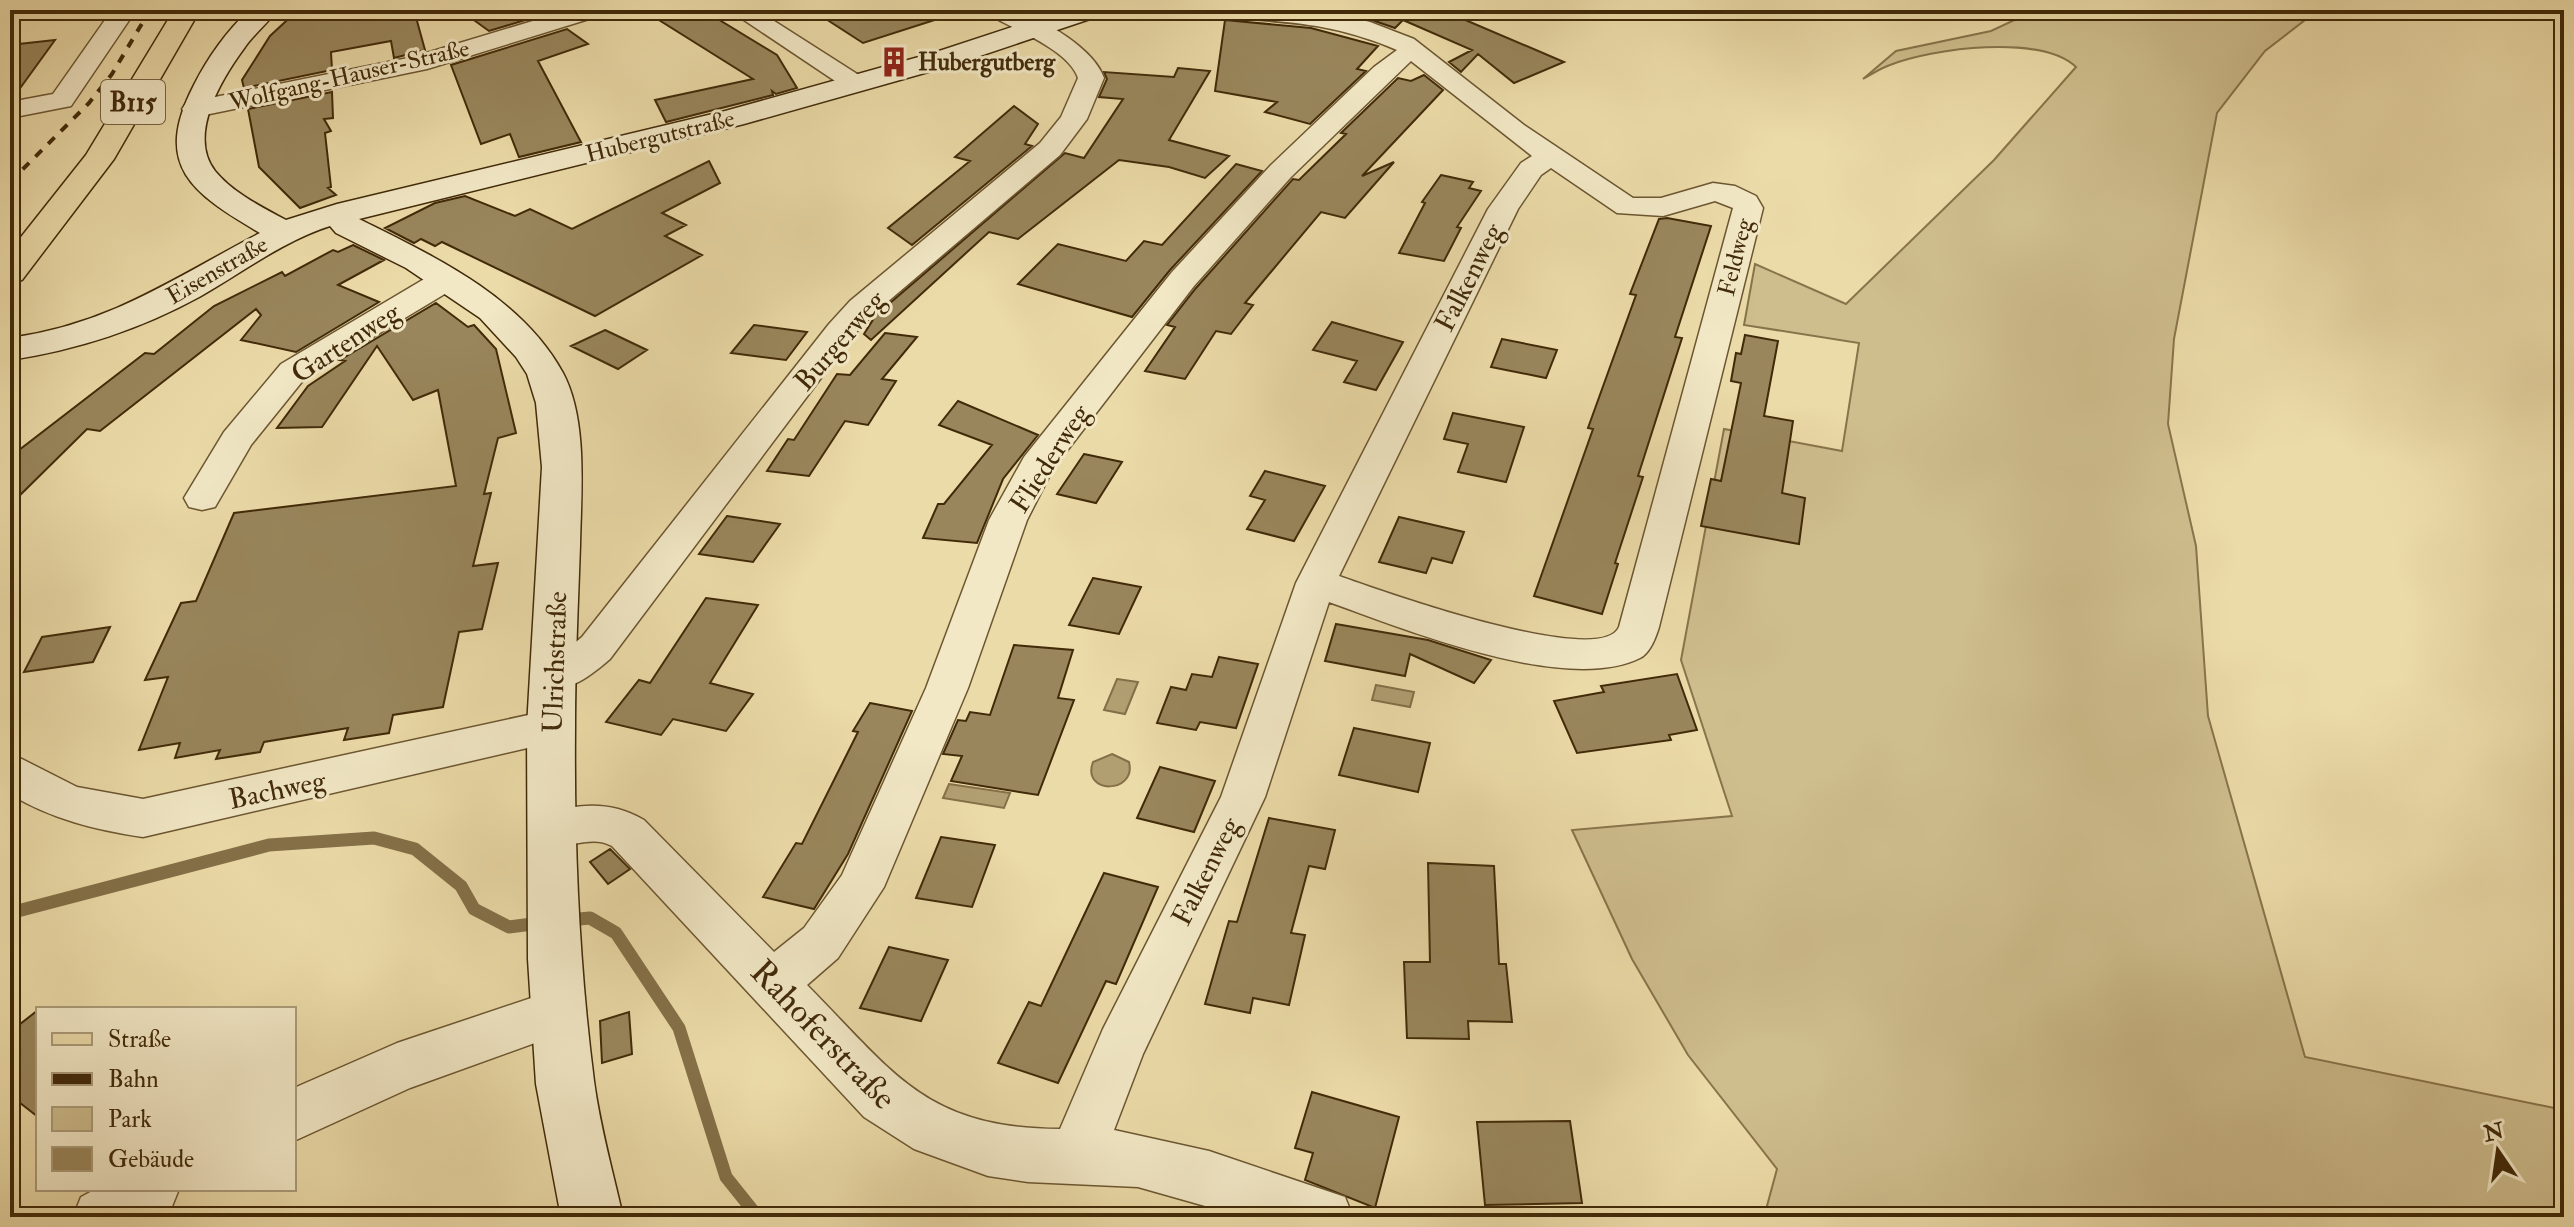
<svg xmlns="http://www.w3.org/2000/svg" width="2574" height="1227" viewBox="0 0 2574 1227" font-family="'IM FELL Double Pica',serif">
<style>
.green{fill:#cebd8d;stroke:#88744b;stroke-width:2}
.water{fill:#b19f72;stroke:#847048;stroke-width:2}
.lines{fill:none;stroke-linecap:round;stroke-linejoin:round}
.stream{stroke:#847048;stroke-width:13}
.building{fill:#99865c;stroke:#412a09;stroke-width:2}
.street-casing{stroke:#6c5631;stroke-width:3}
.secondary-casing{stroke:#412a09;stroke-width:3}
.primary-casing{stroke:#412a09;stroke-width:3}
.street{fill:#f2e8c6;fill-rule:evenodd}
.secondary{fill:#f2e8c6;fill-rule:evenodd}
.primary{fill:#ebdba8;fill-rule:evenodd}
.rail{stroke:#412a09;stroke-width:4;stroke-dasharray:9 9;stroke-linecap:butt}
.labels{text-anchor:middle;stroke-width:6;stroke-linejoin:round;paint-order:stroke}
.far-poi-label{font-size:24px;font-weight:bold;fill:#412a09;stroke:#f2e8c6;text-anchor:start}
.far-street-label{font-size:24px;fill:#412a09;stroke:#f2e8c6}
.shield{fill:#f2e8c6;stroke:#766342;stroke-width:2}
.shield-label{font-size:26px;font-weight:bold;fill:#412a09}
.street-label{font-size:28px;fill:#412a09;stroke:#f2e8c6}
.near-street-label{font-size:34px;fill:#412a09;stroke:#f2e8c6}
</style>
<rect width="100%" height="100%" fill="#ebdba8"/>
<filter id="stains"><feTurbulence type="fractalNoise" baseFrequency=".0025" numOctaves="4"/><feColorMatrix values="0 0 0 0 .2 0 0 0 0 .09 0 0 0 0 .02 0 0 0 .5 -.17"/></filter>
<radialGradient id="worn" r=".72"><stop offset=".6" stop-color="#630" stop-opacity="0"/><stop offset="1" stop-color="#630" stop-opacity=".3"/></radialGradient>
<path class="green" d="M2036,10h300l-27,7 -44,34 -48,62 -43,226 -6,85 28,122 12,170 97,341 259,53v107h-800l13,-48 -89,-114 -56,-96 -60,-129 160,-14 -51,-156 43,-231 118,22 17,-108 -115,-18 11,-61 91,40 148,-144 82,-93c-35,-33 -143,-19 -186,-2 -9,3 -18,9 -27,14l33,-28 95,-20z"/>
<path class="water" d="M1117,679l21,3 -13,32 -21,-4z
M1376,685l38,7 -4,15 -38,-7z
M1112,754l17,8c8,32 -48,33 -36,0z
M949,784l61,9 -6,15 -61,-10z"/>
<g class="lines">
<path class="stream" d="M10,913l259,-68 105,-7 41,11 46,37 13,23 35,18 31,-4
M568,920l22,-2 26,15 63,95 47,149 32,40"/>
</g>
<path class="building" d="M298,10h116l11,40 -31,8 -3,-17 -60,11 1,18 -88,18 -2,-8 28,-44z
M460,10h80l5,4 -56,17z
M643,10h60l74,45 20,33 -21,6 -4,-3 1,4 -107,27 -11,-22 98,-21z
M812,10h134l1,6 -84,27z
M1404,10h38l122,52 -50,21 -36,-29 -17,18 -12,-10 23,-12 -69,-30 -8,8 -32,-11 38,1z
M1225,20l86,8 67,18 -21,23 9,2 -56,53 -45,-12 12,-10 -62,-11z
M567,29l21,15 -50,17 43,81 -62,15 -9,-23 -29,10 -30,-79z
M55,40l-42,58 -3,1v-54z
M1178,68l32,3 -41,69 60,16 -24,22 -36,-11 -50,-7 -101,79 -29,-7 -118,108 -7,-6 12,-19 189,-162 19,5 39,-59 -24,-2 8,-18 -3,-7 70,5z
M1424,75l19,15 -81,86 32,-14 -49,56 -24,-6 -76,91 8,2 -22,29 -15,-3 -31,48 -40,-8 30,-44 -8,-2 29,-37 97,-109 6,1 47,-46 -5,-1 57,-55 13,3z
M332,92l1,26 -9,1 7,12 -6,2 6,54 -3,1 8,7 -36,13 -41,-41 -11,-58z
M1014,106l24,18 -13,20 7,2 -120,99 -24,-17 82,-67 -15,-4z
M709,161l11,22 -58,30 24,12 -21,11 37,19 -107,61 -153,-74 -7,4 -14,-7 -7,4 -29,-15 50,-25 30,-7 50,20 15,-7 42,20z
M1236,164l26,7 -92,99 -38,47 -114,-33 40,-40 68,17 18,-20 18,4z
M1441,175l32,7 -4,6 12,3 -24,36 4,1 -17,33 -45,-8 26,-50 -3,-1z
M1667,218l44,8 -36,111 7,1 -44,138 5,1 -28,86 3,1 -16,50 -68,-18 59,-167 -5,-1 48,-133 -6,-1 29,-75z
M353,245l31,15 -46,25 41,17 -83,50 -55,-12 20,-25 -5,-6 -156,122 -13,-2 -77,76v-48l135,-104 9,1 60,-48 68,-34 3,4 48,-26 5,2z
M436,303l32,24 6,-2 22,24 20,84 -18,5 -14,56 7,-1 -18,73 25,-3 -16,66 -23,3 -16,75 -50,8 -4,18 -45,7 4,-12 -84,14 -4,10 -44,7 4,-9 -45,8 5,-15 -41,7 29,-73 -23,3 36,-77 15,-2 38,-88 222,-27 -18,-96 -25,10 -36,-54 -55,81 -45,1 31,-42 37,-25 -5,-1z
M1332,322l71,20 -27,48 -32,-8 13,-21 -44,-11z
M754,325l53,7 -21,28 -55,-7z
M605,330l42,20 -29,19 -47,-23z
M885,333l32,4 -35,42 14,2 -28,44 -23,-4 -36,55 -42,-5 21,-32 6,1 43,-66 13,1z
M1745,335l33,6 -14,75 29,5 -11,72 23,5 -6,46 -98,-18 10,-47 10,2 20,-98 -10,-2 5,-28 5,1z
M1502,339l55,11 -11,28 -55,-11z
M958,401l80,34 -35,44 -26,64 -54,-5 15,-34h6l48,-59 -53,-20z
M1453,413l71,14 -18,55 -48,-10 10,-28 -24,-5z
M1084,454l38,8 -26,41 -39,-9z
M1265,471l60,15 -31,55 -47,-12 18,-29 -15,-4z
M727,516l53,8 -27,38 -54,-8z
M1399,517l65,15 -12,31 -20,-5 -6,15 -47,-11z
M1093,578l48,9 -22,47 -50,-9z
M706,598l52,7 -48,78 43,11 -27,37 -53,-12 -12,16 -55,-13 33,-42 11,3z
M1336,624l92,16 63,20 -17,23 -64,-29 -5,22 -80,-15z
M110,627l-17,35 -69,10 18,-35z
M1014,645l59,5 -15,48 16,2 -36,95 -87,-14 11,-25 -19,-2 15,-34 8,1 4,-9 20,3z
M1219,657l39,7 -22,64 -36,-6 -4,8 -39,-7 14,-36 15,3 6,-16 20,3z
M1677,674l20,56 -28,5 2,5 -94,13 -23,-52 50,-9 -3,-6z
M870,703l42,8 -64,143 -34,55 -51,-12 33,-54 6,1 56,-112 -5,-1z
M1354,728l76,15 -12,49 -79,-17z
M1160,767l55,14 -21,51 -57,-14z
M1269,818l66,12 -10,39 -16,-3 -18,67 14,2 -16,70 -36,-7 -3,15 -45,-9 24,-83 8,1z
M941,837l54,8 -23,62 -56,-9z
M610,849l20,20 -22,15 -18,-22z
M1428,863l66,3 5,98h7l6,58 -44,-1 1,18 -62,-1 -3,-76h26z
M1104,873l54,14 -42,97 -10,-3 -48,102 -60,-20 31,-61 12,4z
M889,947l59,13 -27,61 -61,-13z
M38,1010v107l-28,-22v-63z
M629,1012l3,42 -30,9 -2,-42z
M1312,1092l87,25 -24,91 -70,-28 8,-27 -18,-5z
M1570,1121l12,82 -97,2 -8,-83z"/>
<g class="lines">
<g class="street-casing">
<path id="street" d="M112,10h24l-65,96 -61,12v-16l43,-8z
M569,10h37l-4,5 -175,54 -232,48 -9,-2 -4,-6 4,-6 9,-2 218,-44z
M729,10h28l108,69 4,5 -4,5h-18z
M985,10c10,0 23,-2 31,1 29,9 78,38 88,67l-17,41 -27,36 -188,160 -21,23 -241,321c-21,18 -43,36 -72,27l-6,-11 6,-11 18,-6 26,-21 247,-313 21,-23 190,-158 21,-26 17,-39c-9,-28 -64,-49 -89,-63z
M1211,10h111l48,12 44,17 110,86 109,73h28l52,-15 22,3 21,10 7,12 -104,419c-3,10 -9,26 -19,31 -74,37 -236,-29 -311,-56l-64,195 -122,257 -29,76 95,21 136,46 8,20h-109l-106,-30 -110,-5 -40,-6 -74,-27 -50,-32 -252,-271c-23,-13 -48,7 -76,-3l-7,-13 7,-13c38,-13 72,-18 108,3l130,132 30,-24 38,-53 84,-187 63,-168 35,-63 148,-185 99,-107 103,-98 23,-17c-64,-27 -107,-28 -174,-33l-8,-2zM1411,61l121,95 -11,7 -33,46 -192,374 -75,214 -118,232 -43,100c-135,-1 -165,-55 -253,-144l31,-27 46,-71 84,-199 59,-168 26,-51 141,-183 97,-109zM1551,168l66,45 46,3 52,-15 18,7 -114,419c-19,43 -243,-38 -280,-51l179,-367 23,-34z
M447,270l11,2 4,7 -4,7 -153,92 -54,67 -36,62 -13,3 -13,-3 -5,-9 40,-66 57,-68 155,-92z
M551,710l15,5 7,12 -7,12 -423,98c-47,-7 -92,-18 -133,-43v-41l67,34 66,12z
M561,988l18,7 7,16 -7,16 -169,61 -116,53v-53l103,-45z
M96,1189h83l-8,20 -15,8h-83l8,-20z"/>
</g>
<g class="secondary-casing">
<path id="secondary" d="M249,10h28c-9,13 -23,24 -32,37 -23,31 -58,88 -30,124 18,22 47,36 71,49l51,-16 388,-93 208,-58 131,-43h39l-4,6 -146,49 -209,59 -385,95c74,37 162,77 204,154 25,47 18,120 17,172 -2,60 -5,121 -5,181 -1,118 4,239 19,355 6,46 19,91 29,136h-62l-25,-133 -8,-125 -1,-232 15,-260 -6,-64 -9,-29 -11,-17 -36,-39 -74,-50 -70,-35 -6,-7c-47,15 -87,46 -129,70 -60,33 -124,54 -191,64v-22c101,-14 164,-60 250,-105 -68,-40 -108,-67 -66,-148 14,-28 33,-54 55,-75z"/>
</g>
<g class="primary-casing">
<path id="primary" d="M174,10h26l-86,149 -92,121 -12,3v-32l76,-96z"/>
</g>
<use href="#street" class="street"/>
<use href="#secondary" class="secondary"/>
<use href="#primary" class="primary"/>
<path class="rail" d="M10,182l79,-79 23,-29 38,-64"/>
</g>
<defs>
<g id="building-bare" transform="scale(2.4)"><path d="M-4-6H4V6H1V3H-1V6H-4ZM-2.5-4.3h1.7v1.8h-1.7ZM.8-4.3h1.7v1.8H.8ZM-2.5-1h1.7V.8h-1.7ZM.8-1h1.7V.8H.8Z" fill="#8f2418" stroke="#f2e8c6" stroke-width="2.5" paint-order="stroke"/></g>
</defs>
<g fill-rule="evenodd">
<use href="#building-bare" x="894" y="62"/>
</g>
<g class="labels">
<g class="far-poi-label">
<text x="918" y="70">Hubergutberg</text>
</g>
<g class="far-street-label">
<text transform="translate(349 75) rotate(-13)" y="8">Wolfgang-Hauser-Straße</text>
<text transform="translate(660 136) rotate(-14)" y="8">Hubergutstraße</text>
<text transform="translate(1735 257) rotate(-76)" y="8">Feldweg</text>
<text transform="translate(217 270) rotate(-30)" y="8">Eisenstraße</text>
</g>
<rect class="shield" x="101" y="80" width="64" height="44" rx="6"/>
<g class="shield-label">
<text x="133" y="111">B115</text>
</g>
<g class="street-label">
<text transform="translate(1468 277) rotate(-63)" y="10">Falkenweg</text>
<text transform="translate(839 340) rotate(-49)" y="10">Burgerweg</text>
<text transform="translate(345 342) rotate(-33)" y="10">Gartenweg</text>
<text transform="translate(1049 458) rotate(-57)" y="10">Fliederweg</text>
<text transform="translate(554 662) rotate(-88)" y="10">Ulrichstraße</text>
<text transform="translate(277 789) rotate(-12)" y="10">Bachweg</text>
<text transform="translate(1205 871) rotate(-63)" y="10">Falkenweg</text>
</g>
<g class="near-street-label">
<text transform="translate(824 1034) rotate(46)" y="12">Rahoferstraße</text>
</g>
</g>
<rect width="2574" height="1227" fill="none" stroke="#ebdba8" stroke-width="40"/>
<rect x="12" y="12" width="2550" height="1203" fill="none" stroke="#412a09" stroke-width="4"/>
<rect x="20" y="20" width="2534" height="1187" fill="none" stroke="#412a09" stroke-width="2"/>
<rect x="36" y="1007" width="260" height="184" fill="#f2e8c6" stroke="#ab9c7a" stroke-width="2"/>
<rect x="52" y="1033" width="40" height="12" fill="#ebdba8" stroke="#ab9c7a" stroke-width="2"/>
<text x="108" y="1047" font-size="24" fill="#412a09">Straße</text>
<rect x="52" y="1073" width="40" height="12" fill="#412a09" stroke="#ab9c7a" stroke-width="2"/>
<text x="108" y="1087" font-size="24" fill="#412a09">Bahn</text>
<rect x="52" y="1107" width="40" height="24" fill="#cebd8d" stroke="#ab9c7a" stroke-width="2"/>
<text x="108" y="1127" font-size="24" fill="#412a09">Park</text>
<rect x="52" y="1147" width="40" height="24" fill="#99865c" stroke="#ab9c7a" stroke-width="2"/>
<text x="108" y="1167" font-size="24" fill="#412a09">Gebäude</text>
<g transform="translate(2498 1151) rotate(347)" stroke="#f2e8c6" stroke-width="6" paint-order="stroke">
<path d="M0-6L14 30L0 20L-14 30Z" fill="#412a09"/>
<text y="-12" font-size="22" font-weight="bold" text-anchor="middle" fill="#412a09">N</text>
</g>
<rect width="100%" height="100%" filter="url(#stains)"/>
<rect width="100%" height="100%" fill="url(#worn)"/>
</svg>
